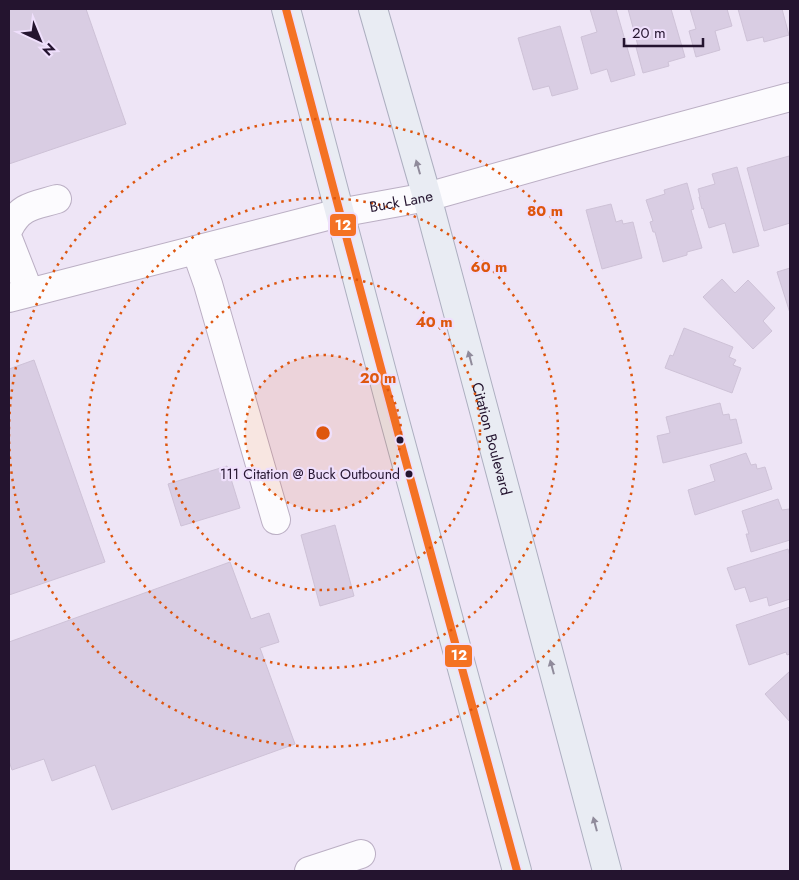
<svg xmlns="http://www.w3.org/2000/svg" width="799" height="880" viewBox="0 0 799 880" font-family="Jost,sans-serif">
<style>
.building{fill:#d9cde3;stroke:#cec2d7}
.lines{fill:none;stroke-linecap:round;stroke-linejoin:round}
.minor-casing{stroke:#bbafc4;stroke-width:30}
.major-casing{stroke:#adafc0;stroke-width:30}
.minor{stroke:#fcfbfe;stroke-width:28}
.major{stroke:#e9ecf3;stroke-width:28}
.bus-1-casing{stroke:#efdffc;stroke-width:11}
.bus-1{stroke:#f47224;stroke-width:8}
.oneway{fill:#908b9b}
.ring{fill:none;stroke:#de560e;stroke-width:2.5;stroke-dasharray:2.5 5}
.bus-dot{fill:#24142f;stroke:#efdffc;stroke-width:2}
.labels{text-anchor:middle;stroke-width:4.5;stroke-linejoin:round;paint-order:stroke}
.bus-label{font-size:14px;fill:#24142f;stroke:#efdffc;text-anchor:end}
.street-label{font-size:15px;fill:#24142f;stroke:#efdffc}
.centre{fill:#de560e;stroke:#efdffc;stroke-width:2.5}
.ring-label{font-size:15px;text-anchor:middle;font-weight:bold;fill:#de560e;stroke:#efdffc;stroke-width:4.5;stroke-linejoin:round;paint-order:stroke}
.line-badge{stroke:#efdffc;stroke-width:2}
.badge-label{font-size:14px;text-anchor:middle;font-weight:bold;fill:#fff}
</style>
<rect width="100%" height="100%" fill="#eee5f6"/>
<path class="building" d="M9,9h77l40,115 -117,40z
M590,9h26l19,66 -24,7 -4,-13 -16,5 -10,-37 16,-5z
M628,9h43l14,48 -17,5 1,4 -26,7 -7,-26 2,-1z
M690,9h37l5,17 -17,5 5,19 -24,7 -7,-26 7,-2z
M738,9h44l7,26 -25,7 -1,-5 -16,4z
M560,26l18,63 -26,7 -3,-10 -16,4 -15,-52z
M789,156l1,3v64l-26,8 -17,-63z
M737,167l22,79 -26,7 -8,-30 -16,5 -6,-20 -1,1 -3,-12h1l-2,-8 17,-5 -3,-10z
M687,183l7,26 -3,1 11,38 -15,4v3l-24,7 -8,-30h-2l-3,-10 3,-1 -7,-21 19,-6 -1,-4z
M611,204l5,18 6,-2 1,4 10,-2 9,36 -40,11 -16,-59z
M790,268v45l-13,-41z
M722,279l13,14 13,-13 27,28 -12,13 9,10 -19,18 -50,-52z
M684,328l49,19 -4,10 7,3 -3,5 8,3 -9,25 -67,-25 5,-13 3,1z
M34,360l71,202 -96,33v-226z
M720,403l3,12 6,-1 1,6 6,-1 6,24 -79,20 -6,-27 13,-3 -4,-16z
M746,453l5,12 5,-1 1,5 8,-2 7,22 -77,26 -7,-25 27,-9 -5,-16z
M227,466l13,42 -59,18 -13,-42z
M778,499l4,11 7,-1 1,4v27l-39,12 -5,-18h3l-7,-23z
M335,525l19,71 -34,10 -19,-71z
M788,549l2,7v43l-21,7 -2,-9 -17,5 -5,-15 -10,3 -8,-22z
M230,562l21,57 18,-6 10,29 -19,6 35,96 -183,66 -17,-45 -43,16 -8,-22 -32,11 -3,-9v-119z
M790,607v47l-3,1 -1,-3 -37,13 -13,-40z
M790,671v51l-25,-28z"/>
<g class="lines">
<g class="minor-casing">
<g id="minor">
<path d="M9,228c12,-23 25,-22 48,-29"/>
<path d="M9,241l20,51"/>
<path d="M196,250l12,34 68,236"/>
<path id="s1" d="M9,298l330,-85 88,-16 174,-49 189,-51"/>
<path d="M309,871l52,-17"/>
</g>
</g>
<g class="major-casing">
<g id="major">
<path d="M286,9c75,288 152,575 231,862"/>
<path id="s2" d="M373,9l54,188 180,674"/>
</g>
</g>
<use href="#minor" class="minor"/>
<use href="#major" class="major"/>
<g class="bus-1-casing">
<path id="bus-1" d="M286,9l114,431 117,431"/>
</g>
<use href="#bus-1" class="bus-1"/>
</g>
<defs><path id="oneway-solid" d="M-6-.8H1V-3.2L6.5 0L1 3.2V.8H-6Z" transform="scale(1.25)"/></defs>
<g class="oneway">
<use href="#oneway-solid" transform="translate(418 167) rotate(-106)"/>
<use href="#oneway-solid" transform="translate(470 358) rotate(-105)"/>
<use href="#oneway-solid" transform="translate(552 667) rotate(-105)"/>
<use href="#oneway-solid" transform="translate(595 824) rotate(-105)"/>
</g>
<circle cx="323" cy="433" r="78" fill="#de560e" fill-opacity=".12"/>
<g class="ring">
<circle cx="323" cy="433" r="78"/>
<circle cx="323" cy="433" r="157"/>
<circle cx="323" cy="433" r="235"/>
<circle cx="323" cy="433" r="314"/>
</g>
<g class="bus-dot">
<circle cx="400" cy="440" r="4.5"/>
<circle cx="409" cy="474" r="4.5"/>
</g>
<g class="labels">
<g class="bus-label">
<text x="400" y="479">111 Citation @ Buck Outbound</text>
</g>
<g class="street-label">
<text dy="5" stroke="none"><textPath href="#s1" startOffset="404">Buck Lane</textPath></text>
<text dy="5" stroke="none"><textPath href="#s2" startOffset="446">Citation Boulevard</textPath></text>
</g>
</g>
<circle cx="323" cy="433" r="8" class="centre"/>
<g class="ring-label">
<text x="545" y="216">80 m</text>
<text x="489" y="272">60 m</text>
<text x="434" y="327">40 m</text>
<text x="378" y="383">20 m</text>
</g>
<g class="line-badge">
<rect x="329" y="213" width="28" height="24" rx="5" fill="#f47224"/>
<rect x="444" y="644" width="29" height="24" rx="5" fill="#f47224"/>
</g>
<g class="badge-label">
<text x="343" y="230">12</text>
<text x="459" y="660">12</text>
</g>
<rect width="799" height="880" fill="none" stroke="#24142f" stroke-width="20"/>
<g transform="translate(40 40) rotate(136)" stroke="#efdffc" stroke-width="4" paint-order="stroke">
<path d="M0-4L9 19L0 12L-9 19Z" fill="#24142f"/>
<text y="-8" font-size="14" font-weight="bold" text-anchor="middle" fill="#24142f">N</text>
</g>
<path d="M624 38v8h79v-8" fill="none" stroke="#24142f" stroke-width="2.5"/>
<text x="632" y="38" font-size="15" fill="#24142f" stroke="#efdffc" stroke-width="4" paint-order="stroke">20 m</text>
</svg>
